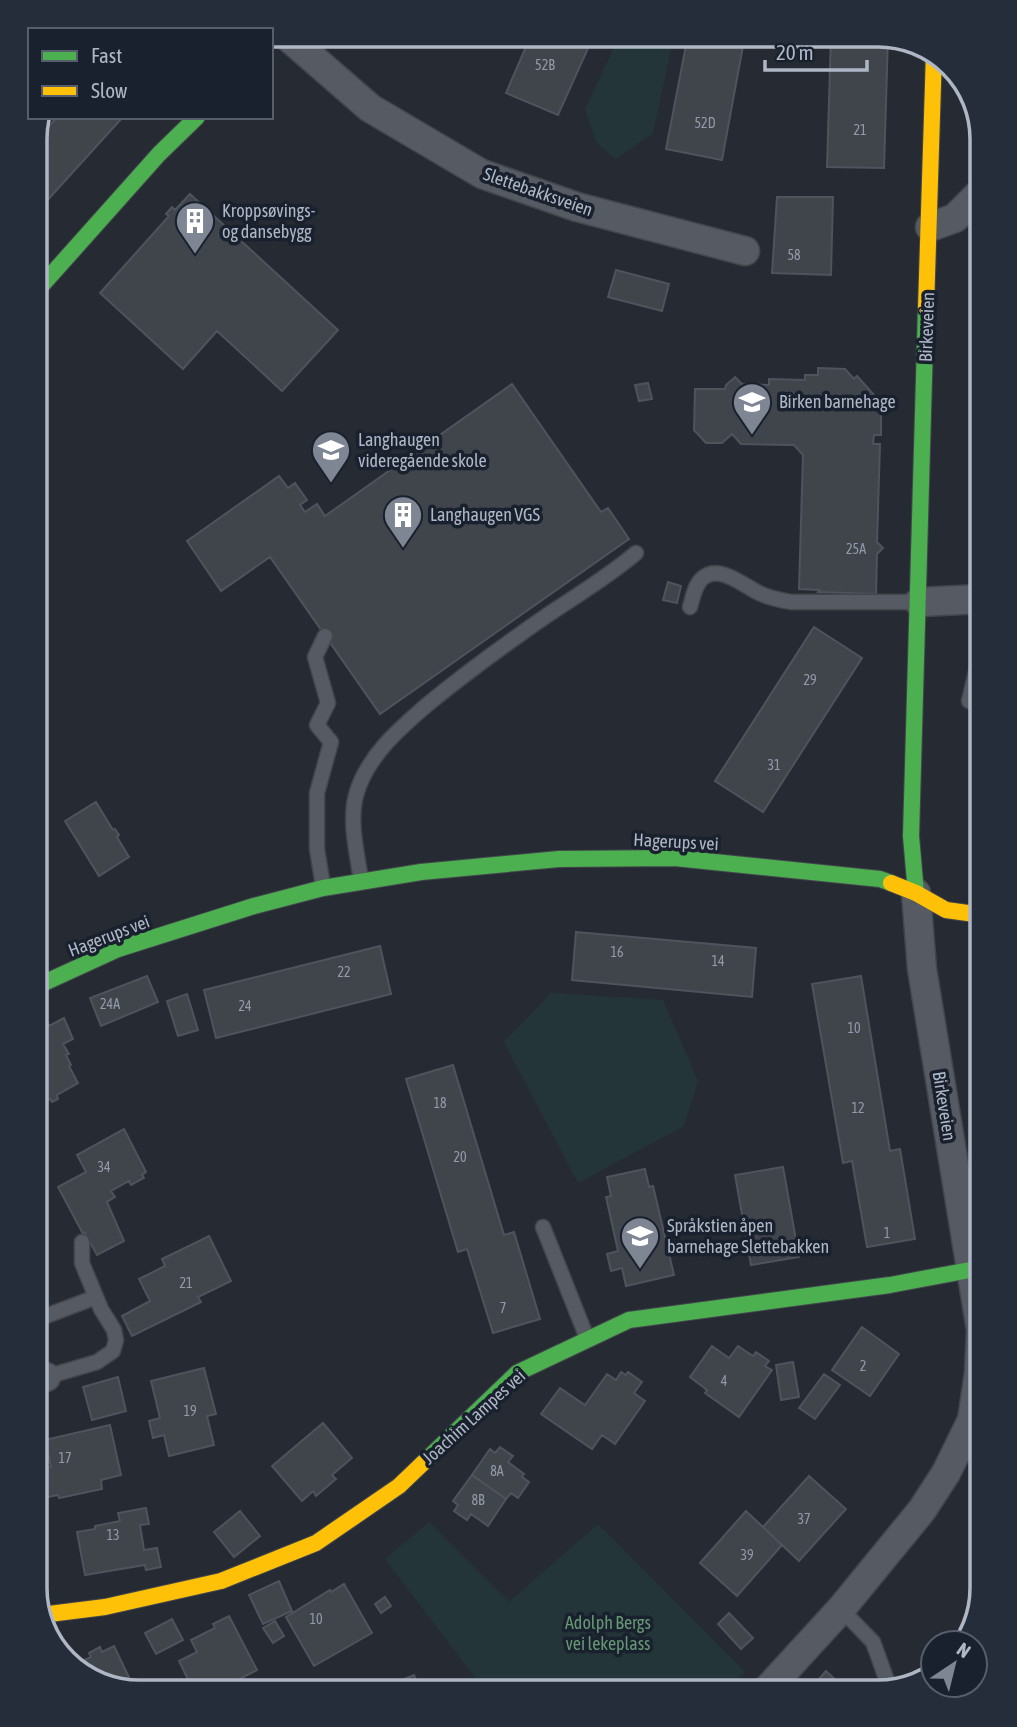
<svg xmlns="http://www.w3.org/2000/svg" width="1017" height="1727" viewBox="0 0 1017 1727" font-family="'Asap Condensed',sans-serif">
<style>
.green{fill:#233539}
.building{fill:#40454c;stroke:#4e535c;stroke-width:2}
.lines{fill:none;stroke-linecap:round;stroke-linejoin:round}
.lane-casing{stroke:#42464c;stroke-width:17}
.street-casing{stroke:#42464c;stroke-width:31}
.fast-casing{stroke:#42464c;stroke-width:18}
.slow-casing{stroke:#42464c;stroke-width:18}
.lane{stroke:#565a62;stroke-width:14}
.street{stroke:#565a62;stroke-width:28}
.fast{stroke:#4caf50;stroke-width:16}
.slow{stroke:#ffc107;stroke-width:16}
.labels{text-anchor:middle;stroke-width:7;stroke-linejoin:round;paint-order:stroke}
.number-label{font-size:14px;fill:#939aa8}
.street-label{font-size:18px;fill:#afb7c6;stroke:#1a212e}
.poi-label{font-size:18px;fill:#afb7c6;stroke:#1a212e;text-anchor:start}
.park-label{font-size:18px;fill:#669773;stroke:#1a212e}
.rim{fill:none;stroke:#afb7c6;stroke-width:3.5}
</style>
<rect width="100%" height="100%" fill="#262b33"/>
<path class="green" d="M620,35h54l-21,98 -37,26 -20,-17 -11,-33z
M551,993l112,7 35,81 -14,45 -106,57 -74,-141z
M429,1522l80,80 89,-78 147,148 -19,20h-240l-101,-133z"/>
<path class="building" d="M531,35h63l-36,80 -52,-22z
M688,35h57l-23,125 -56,-11z
M831,35l57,1 -4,132 -57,-1z
M57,117h66l-88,97v-72z
M190,194l148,136 -56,61 -65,-60 -34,38 -83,-76 69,-77 -3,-2 6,-7 3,3z
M777,197h56l-2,78 -59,-2z
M616,270l53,14 -7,27 -54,-14z
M818,368l27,1 9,10 3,-3 18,20 -3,3 9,9v27h-7l-1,9h7l-3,98 6,6 -6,6 -1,40 -58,-2 1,-2 -20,-1 4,-134 -9,-10 -53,-1 -9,-10 -10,9h-16l-12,-13 1,-41h30l1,-4 9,-8 7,7 27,1v-6l36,1v-5h13z
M648,383l4,16 -13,2 -4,-16z
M512,384l89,128 7,-4 21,31 -249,175 -110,-157 -49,34 -34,-50 92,-65 9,12 7,-5 12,17 -7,5 5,7 12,-8 8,12z
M668,582l13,4 -4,17 -14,-3z
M814,627l48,31 -99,154 -48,-31z
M96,802l17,28 2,-1 4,6 -2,2 12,20 -30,19 -34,-55z
M576,932l180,16 -4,49 -180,-17z
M380,946l11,48 -175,44 -12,-48z
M147,976l11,26 -57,24 -11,-28z
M861,976l29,175 10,-2 15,90 -48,8 -15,-86 -9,2 -31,-179z
M187,994l11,36 -20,6 -11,-35z
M64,1018l9,21 -10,5 6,10 -3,1 5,10 -2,1 9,17 -21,12 1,4 -6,3 -2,-3 -9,4 -6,-10v-66l12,-6 2,5z
M453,1065l51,170 10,-3 26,87 -47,14 -26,-84 -9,3 -52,-173z
M124,1129l22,43 -4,3 2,3 -13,7 -2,-4 -18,10 4,6 -8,5 17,39 -27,14 -12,-22 -2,1 -25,-47 28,-15 -9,-17z
M783,1167l16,90 -48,8 -16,-90z
M645,1169l4,18 4,-1 21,89 -48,11 -4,-18 -11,3 -4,-17 11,-3 -12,-54 5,-1 -4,-19z
M209,1236l22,45 -33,16 3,5 -69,34 -10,-20 28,-15 -11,-22 26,-13 -3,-7z
M862,1327l37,27 -29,42 -38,-26z
M712,1346l17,12 9,-12 15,10 3,-4 13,9 -4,5 7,4 -33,47 -34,-24 2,-3 -17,-13z
M793,1362l6,35 -18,3 -5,-35z
M204,1368l12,46 -9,2 7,29 -45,11 -5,-21 -11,3 -4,-17 11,-3 -9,-37z
M621,1372l5,3 2,-3 14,10 -8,11 11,8 -30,43 -13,-9 -10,14 -51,-35 19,-26 25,17 22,-31 9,6z
M824,1374l16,11 -25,34 -16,-11z
M118,1377l8,34 -34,9 -9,-33z
M323,1423l29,35 -20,17 4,4 -20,17 -3,-5 -11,10 -30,-35z
M110,1425l11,50 -20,5 1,9 -43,9 -1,-3 -15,3 -4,-3 -4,-12v-13l16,-3 -6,-27z
M500,1447l13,9 -5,6 16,12 -2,3 7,5 -11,16 -7,-5 -5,6 -34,-24 18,-26 5,4z
M472,1475l34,24 -18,27 -17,-12 -4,6 -13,-9 4,-6 -5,-4z
M809,1476l37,33 -47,52 -36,-34z
M146,1508l3,16 -9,1 4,25 13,-2 4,19 -15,3 -1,-5 -60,10 -8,-43 18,-3v-3l25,-5 -2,-8z
M240,1511l20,25 -26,21 -20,-25z
M746,1511l36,34 -45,51 -37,-33z
M279,1581l13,30 -29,13 -14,-29z
M344,1584l28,49 -58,33 -28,-49 44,-27 1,2z
M385,1597l6,9 -10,7 -6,-9z
M729,1613l24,25 -12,11 -23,-25z
M229,1616l28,54 -43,22h-20l-15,-31 18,-9 -6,-12 24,-12 -2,-4z
M172,1619l11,21 -27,14 -11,-21z
M275,1621l9,15 -11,7 -10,-15z
M114,1646l22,46 -54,-17 -8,-10 17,-8 -2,-4 11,-6 2,5z
M826,1671l15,14 -7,7h-26z
M414,1675l5,13 -16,4 -4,-11z"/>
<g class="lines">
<g class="lane-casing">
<path id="lane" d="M690,607c3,-10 5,-24 14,-30 17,-12 40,9 55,16 10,5 21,7 32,9h127
M969,701l13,-54
M361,880c-4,-27 -12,-58 -5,-85 11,-39 43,-66 72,-91 39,-32 79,-61 121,-90 30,-20 60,-38 87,-61
M323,886l-6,-37v-56l14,-51 -14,-17 11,-22 -13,-46 10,-21
M543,1227l44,111
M46,1316l50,-19
M46,1377l51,-15 16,-11 3,-11 -2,-10 -13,-21 -19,-46v-21
M841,1609l32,33 17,47"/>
</g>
<g class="street-casing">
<path id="street" d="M286,35l84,73 112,66 95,33 168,44
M930,227l25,-9 27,-27
M919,602l63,-3
M35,1380l11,-3
M765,1692l76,-83 81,-99 24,-37 26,-53 7,-47 2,-43 -59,-361 -6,-76"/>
</g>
<g class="fast-casing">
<path id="fast" d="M271,37l3,-2
M35,293l124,-139 38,-37
M916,893l-5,-57 15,-528
M35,987l83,-38 136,-43 69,-18 98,-16 138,-13 116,-1 205,21 11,4
M423,1463l94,-90 112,-53 261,-35 80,-15"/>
</g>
<g class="slow-casing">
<path id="slow" d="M926,308l8,-256
M891,883l25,10 30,17 36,5
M41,1615l64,-8 116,-26 95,-38 83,-57 24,-23"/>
</g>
<use href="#lane" class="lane"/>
<use href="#street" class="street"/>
<use href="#fast" class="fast"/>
<use href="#slow" class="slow"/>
</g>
<defs>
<g id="building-pin" transform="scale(2.0125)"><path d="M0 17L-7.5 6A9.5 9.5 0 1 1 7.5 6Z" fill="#7f8693" stroke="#1a212e"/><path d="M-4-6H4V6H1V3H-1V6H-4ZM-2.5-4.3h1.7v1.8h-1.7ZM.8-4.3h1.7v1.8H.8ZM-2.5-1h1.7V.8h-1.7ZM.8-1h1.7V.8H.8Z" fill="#fff"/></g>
<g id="school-pin" transform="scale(2.0125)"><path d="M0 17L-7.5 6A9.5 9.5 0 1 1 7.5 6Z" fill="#7f8693" stroke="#1a212e"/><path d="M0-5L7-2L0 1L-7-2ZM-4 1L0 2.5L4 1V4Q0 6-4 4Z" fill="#fff"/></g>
</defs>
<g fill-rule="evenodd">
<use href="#building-pin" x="195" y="221"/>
<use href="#school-pin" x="752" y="402"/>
<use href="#school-pin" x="331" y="450"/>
<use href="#building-pin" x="403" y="515"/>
<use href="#school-pin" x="640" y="1236"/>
</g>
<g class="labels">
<g class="number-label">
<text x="545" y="70">52B</text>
<text x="705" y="128">52D</text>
<text x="860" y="135">21</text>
<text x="794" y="260">58</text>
<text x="856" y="554">25A</text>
<text x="810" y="685">29</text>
<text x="774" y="770">31</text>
<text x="617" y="957">16</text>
<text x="718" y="966">14</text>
<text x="344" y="977">22</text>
<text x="110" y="1009">24A</text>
<text x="245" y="1011">24</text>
<text x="854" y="1033">10</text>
<text x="440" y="1108">18</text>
<text x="858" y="1113">12</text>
<text x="460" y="1162">20</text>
<text x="104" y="1172">34</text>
<text x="887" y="1238">1</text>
<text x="186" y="1288">21</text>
<text x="503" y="1313">7</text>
<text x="863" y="1371">2</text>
<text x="724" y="1386">4</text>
<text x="190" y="1416">19</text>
<text x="65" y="1463">17</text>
<text x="497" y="1476">8A</text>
<text x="478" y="1505">8B</text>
<text x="804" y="1524">37</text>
<text x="113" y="1540">13</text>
<text x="747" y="1560">39</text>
<text x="316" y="1624">10</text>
</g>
<g class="street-label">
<text transform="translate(538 192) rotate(19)" y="6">Slettebakksveien</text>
<text transform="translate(927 327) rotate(-88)" y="6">Birkeveien</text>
<text transform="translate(676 842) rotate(3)" y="6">Hagerups vei</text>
<text transform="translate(109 936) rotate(-21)" y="6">Hagerups vei</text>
<text transform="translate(944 1106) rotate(81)" y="6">Birkeveien</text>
<text transform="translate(474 1417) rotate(-42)" y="6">Joachim Lampes vei</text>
</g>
<g class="poi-label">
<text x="222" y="217">Kroppsøvings-<tspan x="222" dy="21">og dansebygg</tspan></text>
<text x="779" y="408">Birken barnehage</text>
<text x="358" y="446">Langhaugen<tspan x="358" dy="21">videregående skole</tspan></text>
<text x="430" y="521">Langhaugen VGS</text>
<text x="667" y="1232">Språkstien åpen<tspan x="667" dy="21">barnehage Slettebakken</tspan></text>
</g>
<g class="park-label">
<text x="608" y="1629">Adolph Bergs<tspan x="608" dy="21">vei lekeplass</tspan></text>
</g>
</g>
<path d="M0 0H1017V1727H0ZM139 47H878A92 92 0 0 1 970 139V1588A92 92 0 0 1 878 1680H139A92 92 0 0 1 47 1588V139A92 92 0 0 1 139 47Z" fill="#262d3a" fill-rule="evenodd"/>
<path class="rim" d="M139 47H878A92 92 0 0 1 970 139V1588A92 92 0 0 1 878 1680H139A92 92 0 0 1 47 1588V139A92 92 0 0 1 139 47Z"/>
<rect x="28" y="28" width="245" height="91" fill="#1a212e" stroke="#565d6b" stroke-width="2"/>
<rect x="42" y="51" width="35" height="10" fill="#4caf50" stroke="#565d6b" stroke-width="2"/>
<text x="91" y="63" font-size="21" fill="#afb7c6">Fast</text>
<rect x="42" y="86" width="35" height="10" fill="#ffc107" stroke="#565d6b" stroke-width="2"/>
<text x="91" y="98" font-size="21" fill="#afb7c6">Slow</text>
<g transform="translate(954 1664) rotate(35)"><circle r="33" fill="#1a212e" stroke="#565d6b" stroke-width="2"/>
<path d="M0-5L12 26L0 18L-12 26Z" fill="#7f8693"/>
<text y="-10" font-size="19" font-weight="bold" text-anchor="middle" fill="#afb7c6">N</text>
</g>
<path d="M765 60v10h102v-10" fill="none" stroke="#afb7c6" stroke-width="3.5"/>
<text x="776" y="60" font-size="21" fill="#afb7c6" stroke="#1a212e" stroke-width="5" paint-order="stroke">20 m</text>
</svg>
